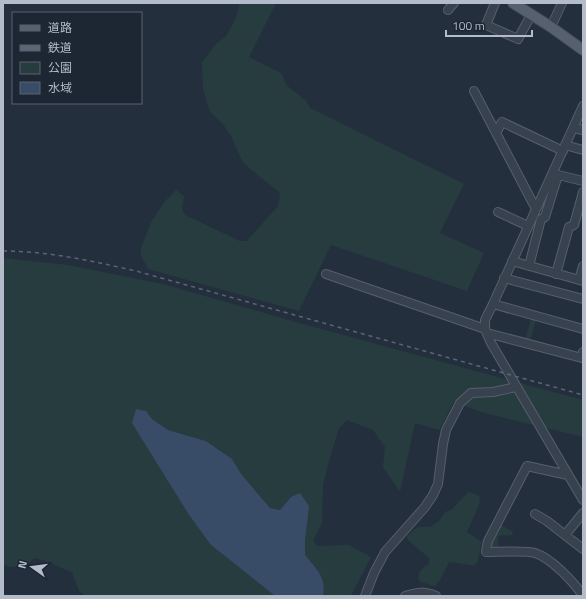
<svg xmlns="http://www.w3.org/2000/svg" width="586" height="599" viewBox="0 0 586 599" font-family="'Titillium Web','Noto Sans JP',sans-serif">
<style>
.green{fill:#263c3f}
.water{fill:#394c67}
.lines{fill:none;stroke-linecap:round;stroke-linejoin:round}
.minor-casing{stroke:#565f6c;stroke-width:10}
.major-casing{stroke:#414a57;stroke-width:12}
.minor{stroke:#38414e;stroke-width:8}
.major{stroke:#56606e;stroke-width:10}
.rail{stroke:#5a6575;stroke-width:1.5;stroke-dasharray:4 4;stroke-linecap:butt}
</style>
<rect width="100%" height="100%" fill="#242f3e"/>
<path class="green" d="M240,3h36l-27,54 32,16c3,4 3,9 6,12 7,9 20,12 23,23l154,76 -24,49 44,20 -17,38 -136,-46 -32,66 -151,-42 -7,-13v-8l10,-26 14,-21 11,-11 8,6 -2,12 3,7 55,26h7l31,-35 2,-13 -37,-30 -12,-27 -9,-13 -12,-11 -7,-23 -1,-27 14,-18 10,-8 10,-18z
M3,258l65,7 95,19 140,40 280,76v37l-99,-24 -30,-11 -15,28 -24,-7 -15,69 -17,-25 2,-20 -12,-17 -26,-10 -8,8 -8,26 -8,30 -1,39 -9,18 4,5 32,-1 22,12 -20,39h-28c4,-19 -7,-27 -18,-40v-16l-14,-43 -11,13 -10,-2 -28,-33 -10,-16 -26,-18 -38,-11 -16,-11 -6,-8 -10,-2 -3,14 56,92 22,30 64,51h-189l-7,-5 -7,-19c-13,-4 -25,-12 -38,-14l-9,9h-14l-8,-2z
M531,319l5,1 -6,22 -5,-2z
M468,492l9,3 3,2 -1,8 -12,27 15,10 -4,18 -3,5h-4l-22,-3 -9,18 -5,6h-2l-14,-5c-2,-9 3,-13 10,-17v-6l-21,-18 -1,-4 9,-8 4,-1h10l9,-6 6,-9 6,-2z
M499,524l14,8 -1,3 -14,1v12l-3,2 -5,-4z"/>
<path class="water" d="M136,409l10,2 6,8 16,11 38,11 26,18 10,16 28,33 10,2 11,-13 9,-4 9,13 -4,34v15c11,14 22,22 18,41h-48l-64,-51 -22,-30 -57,-92z"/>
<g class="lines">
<g class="minor-casing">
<path id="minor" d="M495,3l-9,22 32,14 13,-24
M448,10l6,-7
M551,27l11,-24
M474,91l62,118
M583,106l-90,198 -8,16v9l6,14 92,157
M574,128l9,2
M496,133l6,-11 61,29
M565,145l18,5
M554,174l29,7
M498,212l30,14
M512,261l71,20
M529,266l12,-47 4,-2 13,-42
M326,274l159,55
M556,274l13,-47 5,-2 9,-33
M504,278l79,21
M579,280l4,-14
M493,304l90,25
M487,333l95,25 1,-6
M568,475l-41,-9 -39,75 -2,11c11,0 41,-2 49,1 16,5 39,29 48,43
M535,514l12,7 36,28
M565,535l18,-22
M365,596l9,-23 11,-21 40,-45 8,-12 5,-11 5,-40 3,-14 14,-27 11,-10 22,-1 23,-5
M405,596c13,-4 18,-5 31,0"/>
</g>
<g class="major-casing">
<path id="major" d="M513,3l38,24 32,23"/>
</g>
<use href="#minor" class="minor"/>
<use href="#major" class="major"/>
<path class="rail" d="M3,251c45,0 89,10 133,20l447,124"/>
</g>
<rect width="586" height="599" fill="none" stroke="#b4bcc9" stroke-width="8"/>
<rect x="12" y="12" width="130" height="92" fill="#1d2633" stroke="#59626f"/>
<rect x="20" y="25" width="20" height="6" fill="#56606e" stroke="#59626f"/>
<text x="48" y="32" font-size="12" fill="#b4bcc9">道路</text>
<rect x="20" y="45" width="20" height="6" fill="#5a6575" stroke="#59626f"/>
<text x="48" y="52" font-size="12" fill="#b4bcc9">鉄道</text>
<rect x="20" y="62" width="20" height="12" fill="#263c3f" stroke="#59626f"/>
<text x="48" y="72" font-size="12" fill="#b4bcc9">公園</text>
<rect x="20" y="82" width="20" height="12" fill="#394c67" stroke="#59626f"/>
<text x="48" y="92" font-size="12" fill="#b4bcc9">水域</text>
<g transform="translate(32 567) rotate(284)" stroke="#1d2633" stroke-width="3" paint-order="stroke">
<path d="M0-3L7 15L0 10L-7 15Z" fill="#b4bcc9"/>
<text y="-6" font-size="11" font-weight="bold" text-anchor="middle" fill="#b4bcc9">N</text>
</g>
<path d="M446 30v6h86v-6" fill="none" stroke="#b4bcc9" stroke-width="2"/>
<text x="452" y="30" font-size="12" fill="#b4bcc9" stroke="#1d2633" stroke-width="3" paint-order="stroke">100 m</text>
</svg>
